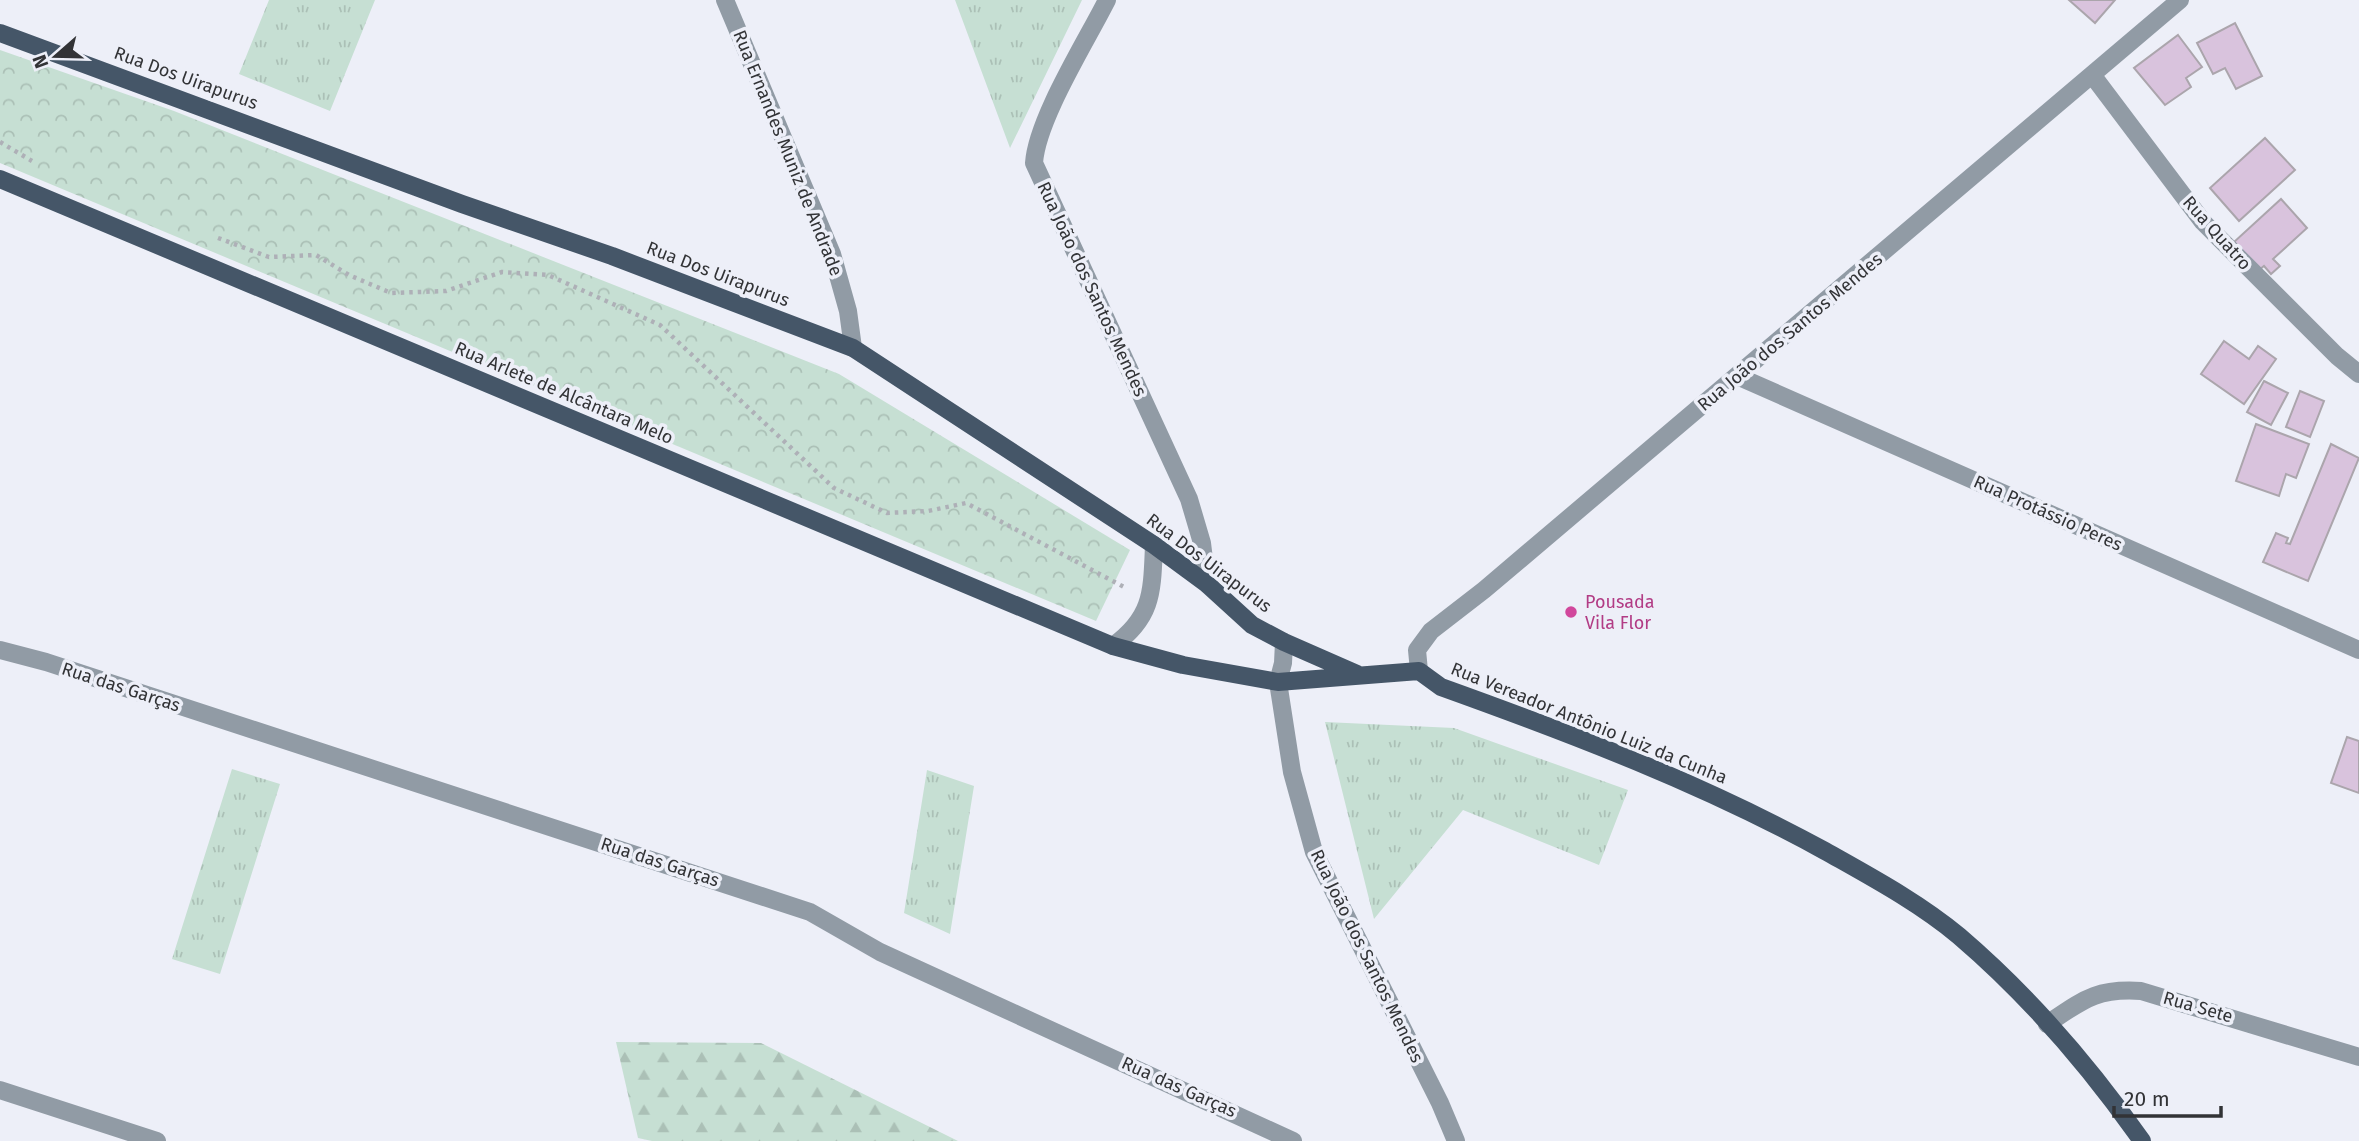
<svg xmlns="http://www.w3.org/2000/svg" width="2359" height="1141" viewBox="0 0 2359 1141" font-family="'Fira Sans',sans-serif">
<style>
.grass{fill:url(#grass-tufts)}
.forest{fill:url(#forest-firs)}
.park{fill:url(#park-crowns)}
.building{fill:#d9c3dd;stroke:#aba5ac;stroke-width:2}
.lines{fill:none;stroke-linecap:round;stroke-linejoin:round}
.path{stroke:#aeb0b7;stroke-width:4.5;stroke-dasharray:3.5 5;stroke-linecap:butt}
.minor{stroke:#919ba5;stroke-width:18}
.primary{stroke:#455668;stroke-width:18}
.hotel-dot{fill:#d1479c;stroke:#edeff8;stroke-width:2.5}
.labels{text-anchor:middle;stroke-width:7;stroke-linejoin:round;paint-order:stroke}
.street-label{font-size:18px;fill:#323336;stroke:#edeff8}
.hotel-label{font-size:18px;fill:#b23c85;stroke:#edeff8;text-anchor:start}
</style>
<defs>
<pattern id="grass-tufts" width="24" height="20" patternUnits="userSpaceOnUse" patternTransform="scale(1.75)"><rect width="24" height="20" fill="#c6dfd3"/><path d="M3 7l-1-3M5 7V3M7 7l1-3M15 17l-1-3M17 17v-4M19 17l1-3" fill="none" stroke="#abc0b6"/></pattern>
<pattern id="forest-firs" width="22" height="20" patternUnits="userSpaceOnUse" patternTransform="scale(1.75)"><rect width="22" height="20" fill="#c6dfd3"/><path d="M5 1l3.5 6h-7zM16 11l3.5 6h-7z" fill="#abc0b6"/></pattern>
<pattern id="park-crowns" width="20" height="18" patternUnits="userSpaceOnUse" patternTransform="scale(1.75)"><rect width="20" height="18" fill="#c6dfd3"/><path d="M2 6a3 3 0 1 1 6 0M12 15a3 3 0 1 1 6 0" fill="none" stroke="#abc0b6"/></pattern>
</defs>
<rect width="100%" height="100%" fill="#edeff8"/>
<path class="grass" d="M269,0h106l-45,111 -91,-37z
M955,0h127l-72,148z
M1325,722l129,6 174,62 -29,75 -136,-55 -89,109z
M232,769l48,15 -60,190 -48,-15z
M927,770l47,16 -24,148 -46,-21z"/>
<path class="forest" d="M616,1042l145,1 197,98h-306l-14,-3z"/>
<path class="park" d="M0,50l174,61 665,263 291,176 -34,71 -1096,-458z"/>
<path class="building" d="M2069,0h46l-20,23z
M2235,23l27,53 -26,13 -11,-21 -12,6 -16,-31z
M2178,35l24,32 -16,11 5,9 -26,18 -31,-37z
M2265,138l30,32 -56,51 -29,-33z
M2281,199l26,29 -34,31 7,7 -9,8 -7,-8 -5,4 -25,-28z
M2224,341l25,18 9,-13 18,13 -32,45 -43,-30z
M2264,381l24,12 -17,32 -24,-13z
M2300,391l24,10 -14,36 -24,-10z
M2256,424l53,20 -13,34 -10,-4 -7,22 -43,-15z
M2331,444l28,14 -51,123 -45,-19 13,-29 12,5 -2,5 4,1z
M2347,737l12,4v52l-28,-10z"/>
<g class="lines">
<path class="path" d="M0,142l32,19
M218,238l51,19 47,-2 33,20 42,18 55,-2 56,-19 46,3 112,50 174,163 53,25 41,-2 38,-8 158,84"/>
<path class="minor" d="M725,0l107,254 16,57 5,37
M1107,0c-21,42 -70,119 -73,163l155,336 13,44 5,41
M2093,76l110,146 134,134 22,18
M1737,376l622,274
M1284,642l-1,21 -5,19 14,90 22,80 126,251 16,38
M1113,646c40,-29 39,-54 41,-101
M0,650l46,12 764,250 70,40 413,189
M1419,671l-2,-21 14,-19 53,-41 696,-590
M2047,1024c36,-24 49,-36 94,-33l218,66
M0,1090l157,51"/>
<path class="primary" d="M0,33l462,171 150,52 241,92 301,197 53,39 45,41 32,17 73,32
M0,179l1113,467 70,19 95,17 141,-11 22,16c131,47 262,97 384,164 46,26 93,51 134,85 69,59 131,131 183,205"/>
</g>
<circle class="hotel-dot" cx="1571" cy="612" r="7"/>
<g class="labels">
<g class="street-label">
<text transform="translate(186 78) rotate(20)" y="6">Rua Dos Uirapurus</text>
<text transform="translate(788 153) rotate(68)" y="6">Rua Ernandes Muniz de Andrade</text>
<text transform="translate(2217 233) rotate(48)" y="6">Rua Quatro</text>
<text transform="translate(718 274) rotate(21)" y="6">Rua Dos Uirapurus</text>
<text transform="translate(1092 289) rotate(65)" y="6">Rua João dos Santos Mendes</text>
<text transform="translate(1790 332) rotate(-40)" y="6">Rua João dos Santos Mendes</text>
<text transform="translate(564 393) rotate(23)" y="6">Rua Arlete de Alcântara Melo</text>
<text transform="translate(2048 513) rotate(24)" y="6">Rua Protássio Peres</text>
<text transform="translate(1209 563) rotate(37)" y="6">Rua Dos Uirapurus</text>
<text transform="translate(121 687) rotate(18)" y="6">Rua das Garças</text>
<text transform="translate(1589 723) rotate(22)" y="6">Rua Vereador Antônio Luiz da Cunha</text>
<text transform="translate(660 862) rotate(18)" y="6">Rua das Garças</text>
<text transform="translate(1367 956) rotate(64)" y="6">Rua João dos Santos Mendes</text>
<text transform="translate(2198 1007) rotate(16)" y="6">Rua Sete</text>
<text transform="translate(1179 1087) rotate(24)" y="6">Rua das Garças</text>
</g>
<g class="hotel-label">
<text x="1585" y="608">Pousada<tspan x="1585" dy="21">Vila Flor</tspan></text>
</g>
</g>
<g transform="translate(56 56) rotate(250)" stroke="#edeff8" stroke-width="5" paint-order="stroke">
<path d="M0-5L12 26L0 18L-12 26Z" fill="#323336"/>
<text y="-10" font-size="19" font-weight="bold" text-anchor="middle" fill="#323336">N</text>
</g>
<path d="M2114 1106v10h107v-10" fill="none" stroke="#323336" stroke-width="3.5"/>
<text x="2124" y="1106" font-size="21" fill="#323336" stroke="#edeff8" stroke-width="5" paint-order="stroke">20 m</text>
</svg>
